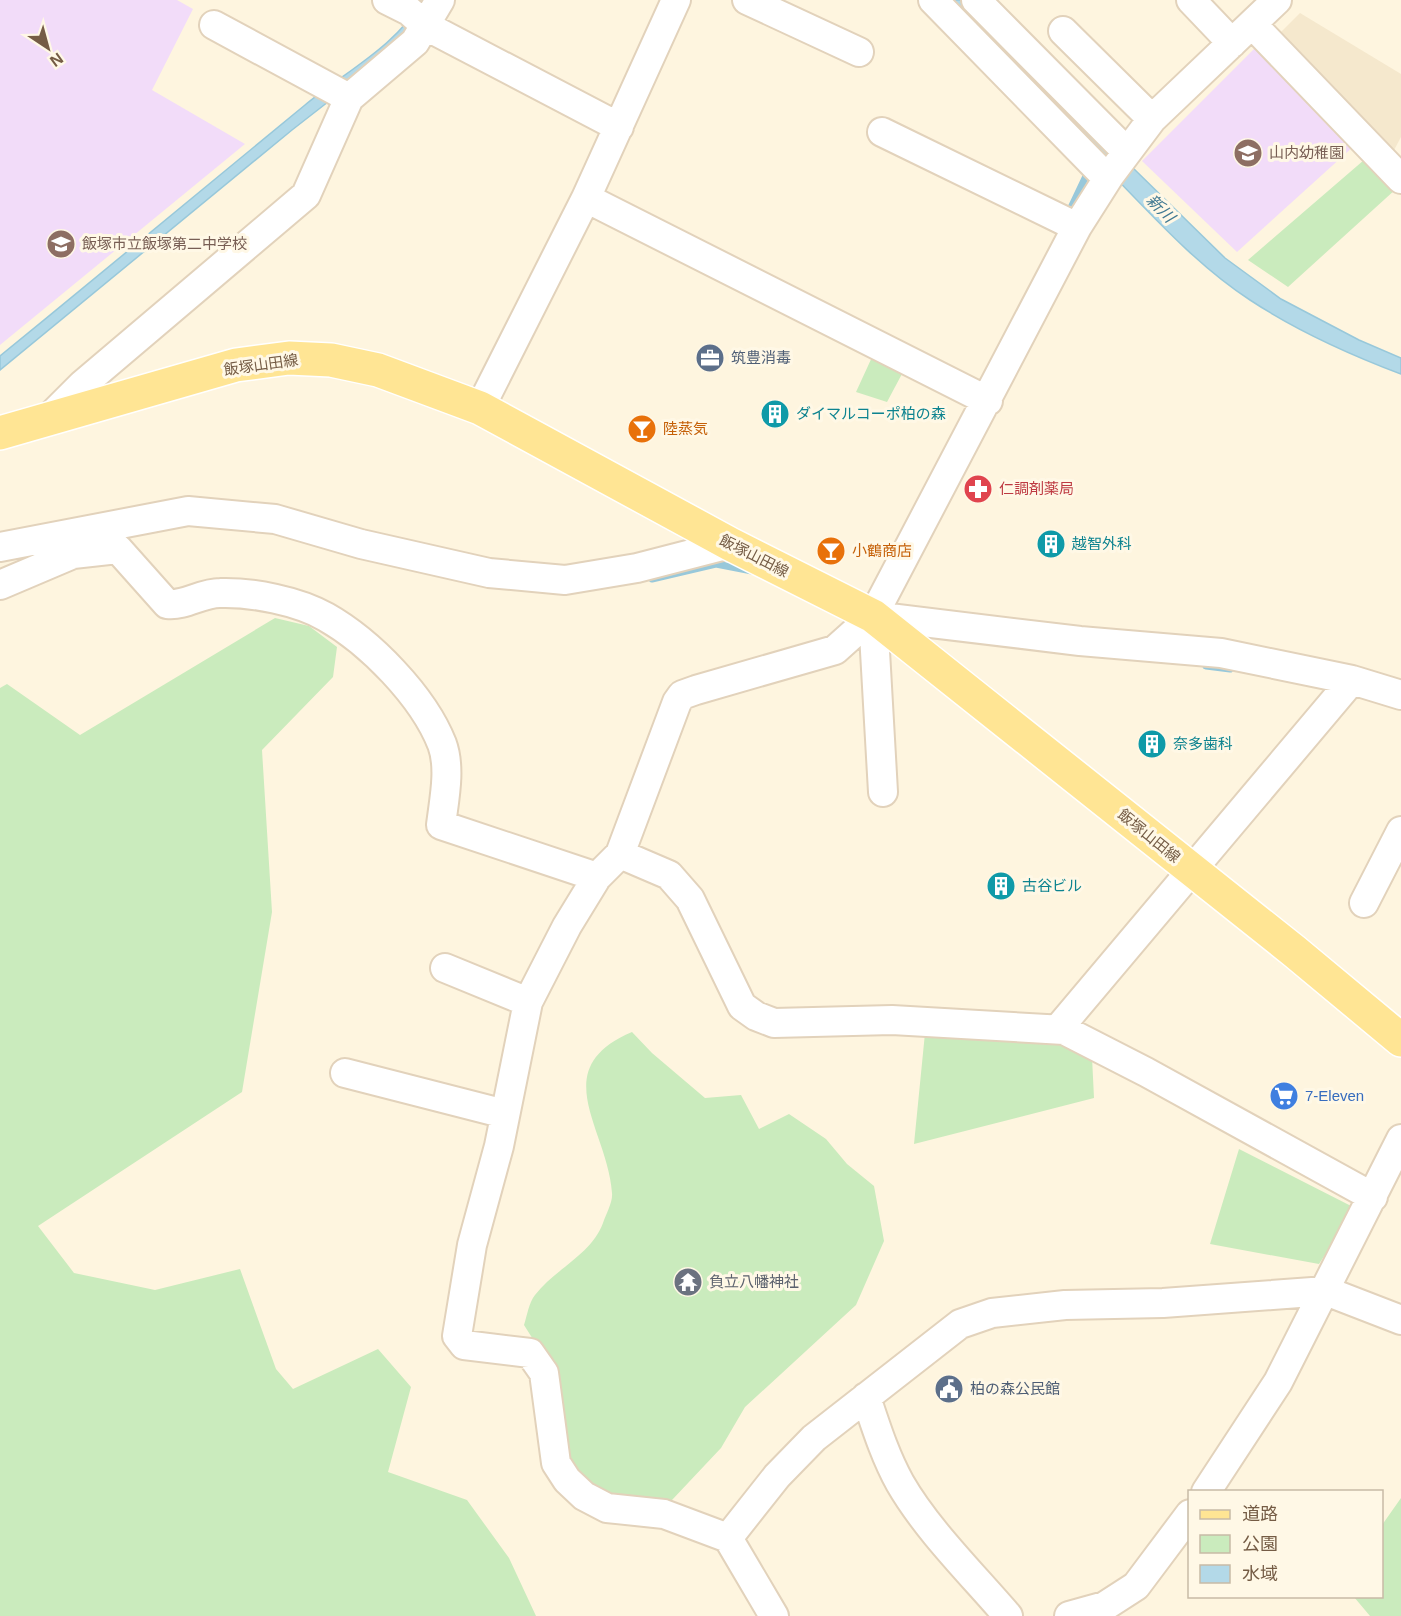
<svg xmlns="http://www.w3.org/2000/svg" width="1401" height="1616" viewBox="0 0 1401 1616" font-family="Helvetica,'Noto Sans JP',sans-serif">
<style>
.residential{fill:#f5e8cd}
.education{fill:#f2dcf9}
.green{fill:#caebbd}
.water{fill:#b3d9e8;stroke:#98c8da;stroke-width:1.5}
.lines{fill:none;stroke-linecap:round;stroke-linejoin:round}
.stream{stroke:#98c8da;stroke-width:7}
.minor-casing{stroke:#e2d2bb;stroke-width:32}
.major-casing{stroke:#fff;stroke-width:36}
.minor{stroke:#fff;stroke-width:28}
.major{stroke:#ffe594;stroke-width:33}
.labels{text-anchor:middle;stroke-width:6;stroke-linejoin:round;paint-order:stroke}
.education-label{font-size:15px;fill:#785e54;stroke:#fff8e6;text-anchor:start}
.service-label{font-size:15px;fill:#4e5e75;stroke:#fff8e6;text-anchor:start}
.street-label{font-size:15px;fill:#755c45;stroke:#fff8e6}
.culture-label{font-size:15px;fill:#0d838f;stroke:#fff8e6;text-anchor:start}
.food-label{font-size:15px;fill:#c56008;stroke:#fff8e6;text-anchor:start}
.health-label{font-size:15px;fill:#be3a42;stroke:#fff8e6;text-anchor:start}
.shop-label{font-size:15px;fill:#366cbe;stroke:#fff8e6;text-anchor:start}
.worship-label{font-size:15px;fill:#5b616d;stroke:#fff8e6;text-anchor:start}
.water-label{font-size:16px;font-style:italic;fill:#417992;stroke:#fff8e6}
</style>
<rect width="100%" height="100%" fill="#fef5df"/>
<path class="residential" d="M1300,13l101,61v63l-8,15 -118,-114z"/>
<path class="education" d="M0,0h177l16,9 -41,81 93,54 -245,201z
M1260,43l94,103 -117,106 -95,-91z"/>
<path class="green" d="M1364,160l32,29 -108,98 -40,-27z
M873,355l30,17 -16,30 -31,-10z
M275,618l34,8 28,21 -4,30 -71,73 10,162 -30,180 -204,134 36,47 81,17 85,-21 36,100 17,20 85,-40 33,38 -23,85 79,28 42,58 27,58h-536v-928l7,-4 73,51z
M632,1032l20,21 53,45 36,-3 18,34 30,-15 37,25 21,25 27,22 10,55 -28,64 -111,102 -24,41 -49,52 -20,4 -41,-5 -31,-18 -13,-21 -31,-116 -12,-19c3,-9 5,-23 11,-30 20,-26 56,-40 68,-72 3,-9 10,-21 9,-30 -4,-64 -67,-124 20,-161z
M925,1033l129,7 38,17 2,41 -180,46z
M1239,1149l116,59 -36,56 -109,-20z
M1401,1498v118h-31l-16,-19 28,-1v-71z"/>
<path class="water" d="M423,0h10l-41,52 -100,78 -292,240v-14c102,-83 203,-167 305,-251 41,-34 90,-58 118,-105z
M943,0h27l161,166 94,92 56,41 78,41 42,18v16c-53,-20 -104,-43 -151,-74 -54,-35 -100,-87 -145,-133 -54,-56 -108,-111 -162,-167z"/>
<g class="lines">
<path class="stream" d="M1068,214l19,-40
M652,579l64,-15 36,7
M1206,666l24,3"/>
<g class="minor-casing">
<path id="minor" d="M387,0l22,11 17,15 193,101
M747,0l112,52
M933,0l174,178
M976,0l151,152
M1191,0l41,43
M1252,24l149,155
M214,25l135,73
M1063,31l89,88
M882,132l195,95
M586,198l402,203
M480,408l106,-210 90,-198
M50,417l32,-32 224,-190 43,-97 66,-56 25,-42
M0,547l188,-36 87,8 86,25 128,29 76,7 72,-12 93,-24
M0,585l73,-31 45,-5 49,55c19,2 34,-11 53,-11 32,-1 78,8 106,24 44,25 97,79 116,127 9,24 2,56 -1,81l156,52
M873,616l207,25 141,12 131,27 49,15
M873,616l10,176
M620,854l49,21 21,24 52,107 14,10 18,7 118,-3 172,10 82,42 227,125
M1364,903l37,-72
M445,968l83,34
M1058,1029l294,-349
M345,1073l160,41
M866,1397c10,30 19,59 34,86 27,47 73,92 108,133
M1206,1492l72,-110 123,-243
M728,1538l49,-62 37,-38 146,-114 32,-11 73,-8 98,-2 163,-12 75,29
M774,1616l-46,-78 -64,-24 -57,-6 -23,-12 -17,-16 -11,-17 -12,-90 -14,-20 -66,-8 -7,-9 15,-91 27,-99 29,-144 39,-76 30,-49 23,-23 57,-152 5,-7 14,-5 139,-40 38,-34 204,-389 33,-52 42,-56 125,-119
M1069,1616l36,-10 31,-20 54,-72"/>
</g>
<g class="major-casing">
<path id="major" d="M0,433l236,-68 53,-7 42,2 47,10 102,38 250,136 143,72 421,335 107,89"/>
</g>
<use href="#minor" class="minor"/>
<use href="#major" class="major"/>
</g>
<defs>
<g id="school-disc" transform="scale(1.5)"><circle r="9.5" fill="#8d6e63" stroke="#fff8e6"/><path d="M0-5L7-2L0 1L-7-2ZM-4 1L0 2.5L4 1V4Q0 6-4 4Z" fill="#fff"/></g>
<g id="office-disc" transform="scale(1.5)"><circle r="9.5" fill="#5c6f8a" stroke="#fff8e6"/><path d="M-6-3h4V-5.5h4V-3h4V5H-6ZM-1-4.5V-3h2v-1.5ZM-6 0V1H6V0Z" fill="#fff"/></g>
<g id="building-disc" transform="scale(1.5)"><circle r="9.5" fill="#0f9aa8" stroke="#fff8e6"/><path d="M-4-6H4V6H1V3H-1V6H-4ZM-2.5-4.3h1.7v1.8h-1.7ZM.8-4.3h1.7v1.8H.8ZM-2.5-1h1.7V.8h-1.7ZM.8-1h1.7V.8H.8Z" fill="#fff"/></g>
<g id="bar-disc" transform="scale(1.5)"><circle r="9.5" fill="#e8710a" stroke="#fff8e6"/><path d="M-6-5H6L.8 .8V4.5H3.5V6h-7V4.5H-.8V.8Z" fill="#fff"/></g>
<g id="pharmacy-disc" transform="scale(1.5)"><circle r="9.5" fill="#e0444e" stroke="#fff8e6"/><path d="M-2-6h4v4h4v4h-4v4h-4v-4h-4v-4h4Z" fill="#fff"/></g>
<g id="supermarket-disc" transform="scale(1.5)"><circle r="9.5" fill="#3f7fe0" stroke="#fff8e6"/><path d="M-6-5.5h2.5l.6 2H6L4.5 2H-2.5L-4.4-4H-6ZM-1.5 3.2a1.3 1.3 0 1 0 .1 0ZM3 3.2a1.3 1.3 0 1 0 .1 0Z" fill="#fff"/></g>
<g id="temple-disc" transform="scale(1.5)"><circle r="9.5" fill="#6b7280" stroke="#fff8e6"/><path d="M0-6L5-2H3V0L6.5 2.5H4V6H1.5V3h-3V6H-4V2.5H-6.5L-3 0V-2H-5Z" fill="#fff"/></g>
<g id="civic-disc" transform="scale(1.5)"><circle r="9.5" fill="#5c6f8a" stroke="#fff8e6"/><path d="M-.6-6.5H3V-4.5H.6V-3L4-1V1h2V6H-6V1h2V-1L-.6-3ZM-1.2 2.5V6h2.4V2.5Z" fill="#fff"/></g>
</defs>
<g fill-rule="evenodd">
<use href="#school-disc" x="1248" y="153"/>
<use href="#school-disc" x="61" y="244"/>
<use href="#office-disc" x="710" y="358"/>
<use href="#building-disc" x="775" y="414"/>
<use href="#bar-disc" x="642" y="429"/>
<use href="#pharmacy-disc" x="978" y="489"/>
<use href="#building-disc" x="1051" y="544"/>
<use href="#bar-disc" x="831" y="551"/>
<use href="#building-disc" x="1152" y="744"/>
<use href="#building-disc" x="1001" y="886"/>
<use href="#supermarket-disc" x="1284" y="1096"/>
<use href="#temple-disc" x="688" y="1282"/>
<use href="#civic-disc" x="949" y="1389"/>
</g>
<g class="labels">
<g class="education-label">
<text x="1269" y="158">山内幼稚園</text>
<text x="82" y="249">飯塚市立飯塚第二中学校</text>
</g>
<g class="service-label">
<text x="731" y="363">筑豊消毒</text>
<text x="970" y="1394">柏の森公民館</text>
</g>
<g class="street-label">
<text transform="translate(261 365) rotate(-8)" y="5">飯塚山田線</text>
<text transform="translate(754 556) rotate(27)" y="5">飯塚山田線</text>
<text transform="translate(1149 836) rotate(39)" y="5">飯塚山田線</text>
</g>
<g class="culture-label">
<text x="796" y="419">ダイマルコーポ柏の森</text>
<text x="1072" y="549">越智外科</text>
<text x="1173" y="749">奈多歯科</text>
<text x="1022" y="891">古谷ビル</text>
</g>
<g class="food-label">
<text x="663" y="434">陸蒸気</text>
<text x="852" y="556">小鶴商店</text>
</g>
<g class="health-label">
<text x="999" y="494">仁調剤薬局</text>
</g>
<g class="shop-label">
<text x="1305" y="1101">7-Eleven</text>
</g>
<g class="worship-label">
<text x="709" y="1287">負立八幡神社</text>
</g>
<g class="water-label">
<text transform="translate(1161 208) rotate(45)" y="6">新川</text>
</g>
</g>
<rect x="1188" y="1490" width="195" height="108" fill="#fff8e6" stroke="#c8baa6" stroke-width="1.5"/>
<rect x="1200" y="1510" width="30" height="9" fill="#ffe594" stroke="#c8baa6" stroke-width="1.5"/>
<text x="1242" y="1520" font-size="18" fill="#755c45">道路</text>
<rect x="1200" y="1535" width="30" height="18" fill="#caebbd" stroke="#c8baa6" stroke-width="1.5"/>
<text x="1242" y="1550" font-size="18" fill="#755c45">公園</text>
<rect x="1200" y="1565" width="30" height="18" fill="#b3d9e8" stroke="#c8baa6" stroke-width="1.5"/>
<text x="1242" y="1580" font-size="18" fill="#755c45">水域</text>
<g transform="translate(48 48) rotate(144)" stroke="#fff8e6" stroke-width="4.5" paint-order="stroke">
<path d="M0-4.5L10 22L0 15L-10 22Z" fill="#755c45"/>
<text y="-9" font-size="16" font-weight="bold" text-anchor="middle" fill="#755c45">N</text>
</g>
</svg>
